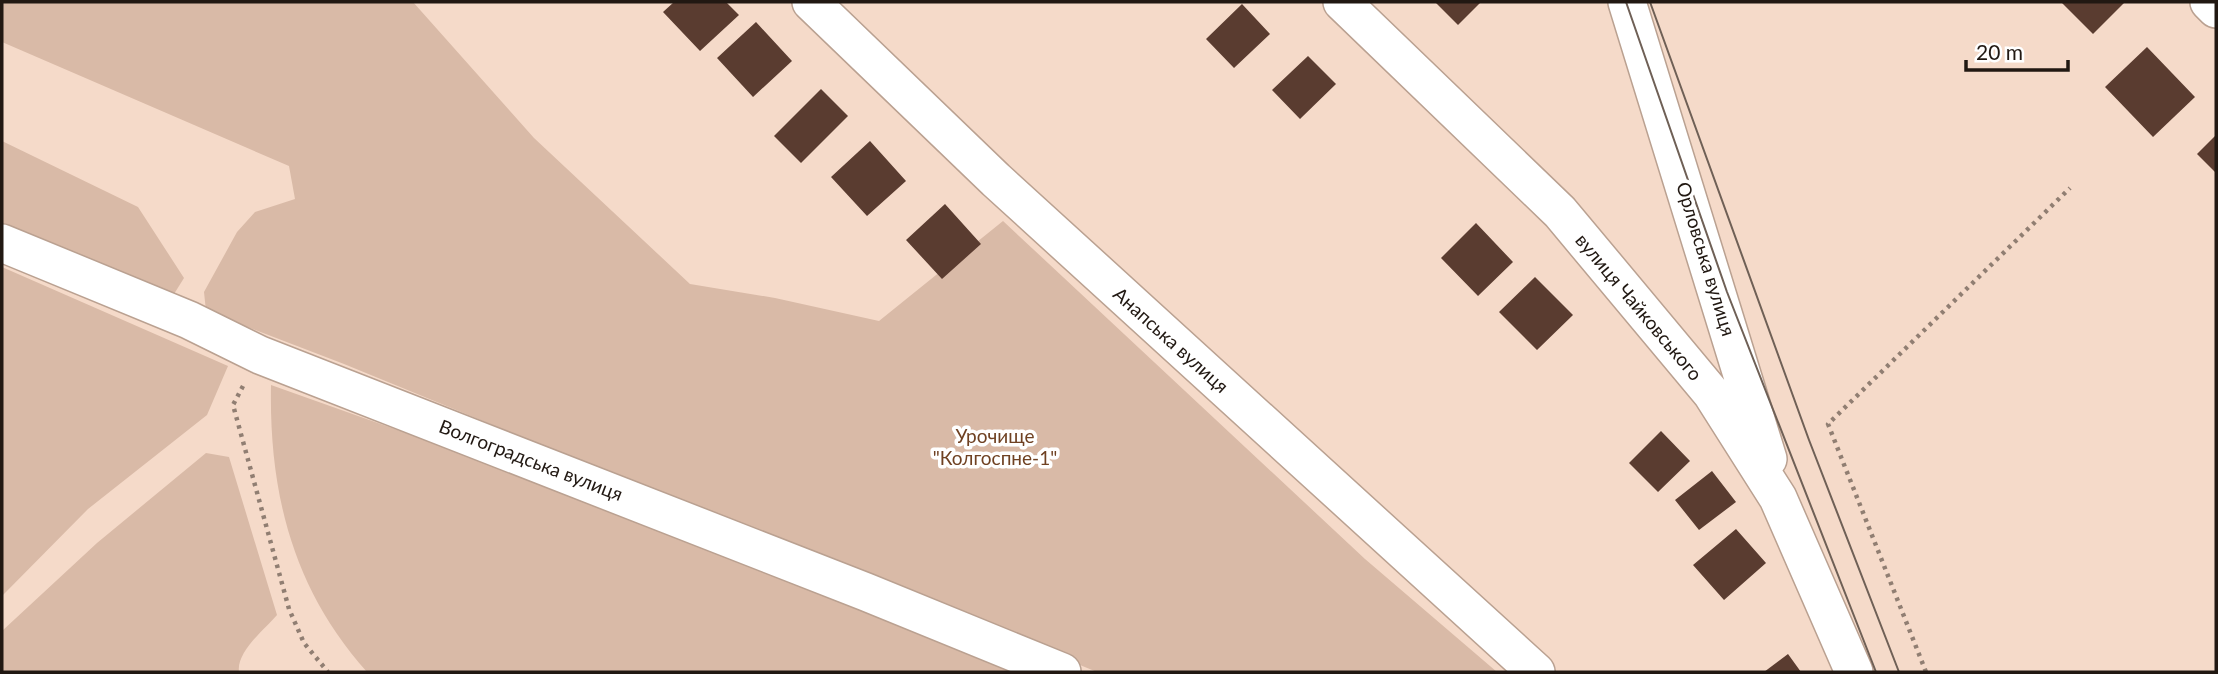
<svg xmlns="http://www.w3.org/2000/svg" width="2218" height="674" viewBox="0 0 2218 674" font-family="Lato,sans-serif">
<style>
.green{fill:#d9baa7}
.building{fill:#5a3c30}
.lines{fill:none;stroke-linecap:round;stroke-linejoin:round}
.street-casing{stroke:#baa191;stroke-width:40}
.path{stroke:#907e72;stroke-width:4.5;stroke-dasharray:3.5 5;stroke-linecap:butt}
.street{stroke:#fff;stroke-width:37}
.tram{stroke:#6f6056;stroke-width:2}
.labels{text-anchor:middle;stroke-width:7;stroke-linejoin:round;paint-order:stroke}
.street-label{font-size:19px;fill:#211812;stroke:#fff}
.park-label{font-size:19px;fill:#6f4122;stroke:#fff}
</style>
<rect width="100%" height="100%" fill="#f5dac9"/>
<path class="green" d="M2,2h411l121,136 156,146 85,14 104,23 124,-100 362,338 132,113h-400l-753,-308 -138,-53 -2,-19 33,-60 18,-20 40,-13 -6,-33 -287,-124z
M2,141l136,66 46,71 -10,16 -172,-62z
M2,267l226,99 -21,49 -119,94 -86,87z
M271,385l374,133 392,154h-670c-74,-83 -98,-178 -96,-287z
M206,453l23,4 48,158c-12,14 -41,37 -38,57h-237v-41l95,-88z"/>
<path class="building" d="M674,2h52l13,13 -39,36 -37,-39z
M1435,2h46l-23,23z
M2061,2h64l-32,32z
M1242,4l28,30 -36,34 -28,-29z
M756,22l36,39 -39,36 -36,-39z
M2147,47l48,50 -42,40 -48,-50z
M1308,56l28,28 -36,35 -28,-29z
M821,89l27,27 -47,47 -27,-27z
M2216,135v38l-19,-19z
M870,141l36,40 -39,35 -36,-39z
M945,204l36,40 -39,35 -36,-39z
M1476,223l37,39 -35,34 -37,-38z
M1535,277l38,38 -36,35 -38,-38z
M1661,431l29,30 -32,31 -29,-29z
M1712,471l24,31 -37,28 -24,-30z
M1736,529l30,34 -42,37 -31,-35z
M1788,654l13,18h-37z"/>
<g class="lines">
<g class="street-casing">
<path id="street" d="M811,2l185,178 540,492
M1342,2l218,210 152,182 66,104 76,174
M1627,2l141,457
M2209,2l7,7
M2,243l187,77 71,35 606,237 196,80"/>
</g>
<path class="path" d="M243,386l-10,19 56,204 15,34 24,29
M1926,672l-98,-248 242,-236"/>
<use href="#street" class="street"/>
<path class="tram" d="M1626,2l101,290 149,380
M1650,2l159,438 90,232"/>
</g>
<g class="labels">
<g class="street-label">
<text transform="translate(1706 259) rotate(73)" y="7">Орловська вулиця</text>
<text transform="translate(1639 307) rotate(50)" y="7">вулиця Чайковського</text>
<text transform="translate(1171 340) rotate(42)" y="7">Анапська вулиця</text>
<text transform="translate(531 460) rotate(21)" y="7">Волгоградська вулиця</text>
</g>
<g class="park-label">
<text x="995" y="443">Урочище<tspan x="995" dy="22">"Колгоспне-1"</tspan></text>
</g>
</g>
<rect width="2218" height="674" fill="none" stroke="#211812" stroke-width="7"/>
<path d="M1966 60v10h102v-10" fill="none" stroke="#211812" stroke-width="3.5"/>
<text x="1976" y="60" font-size="21" fill="#211812" stroke="#ffffff" stroke-width="5" paint-order="stroke">20 m</text>
</svg>
